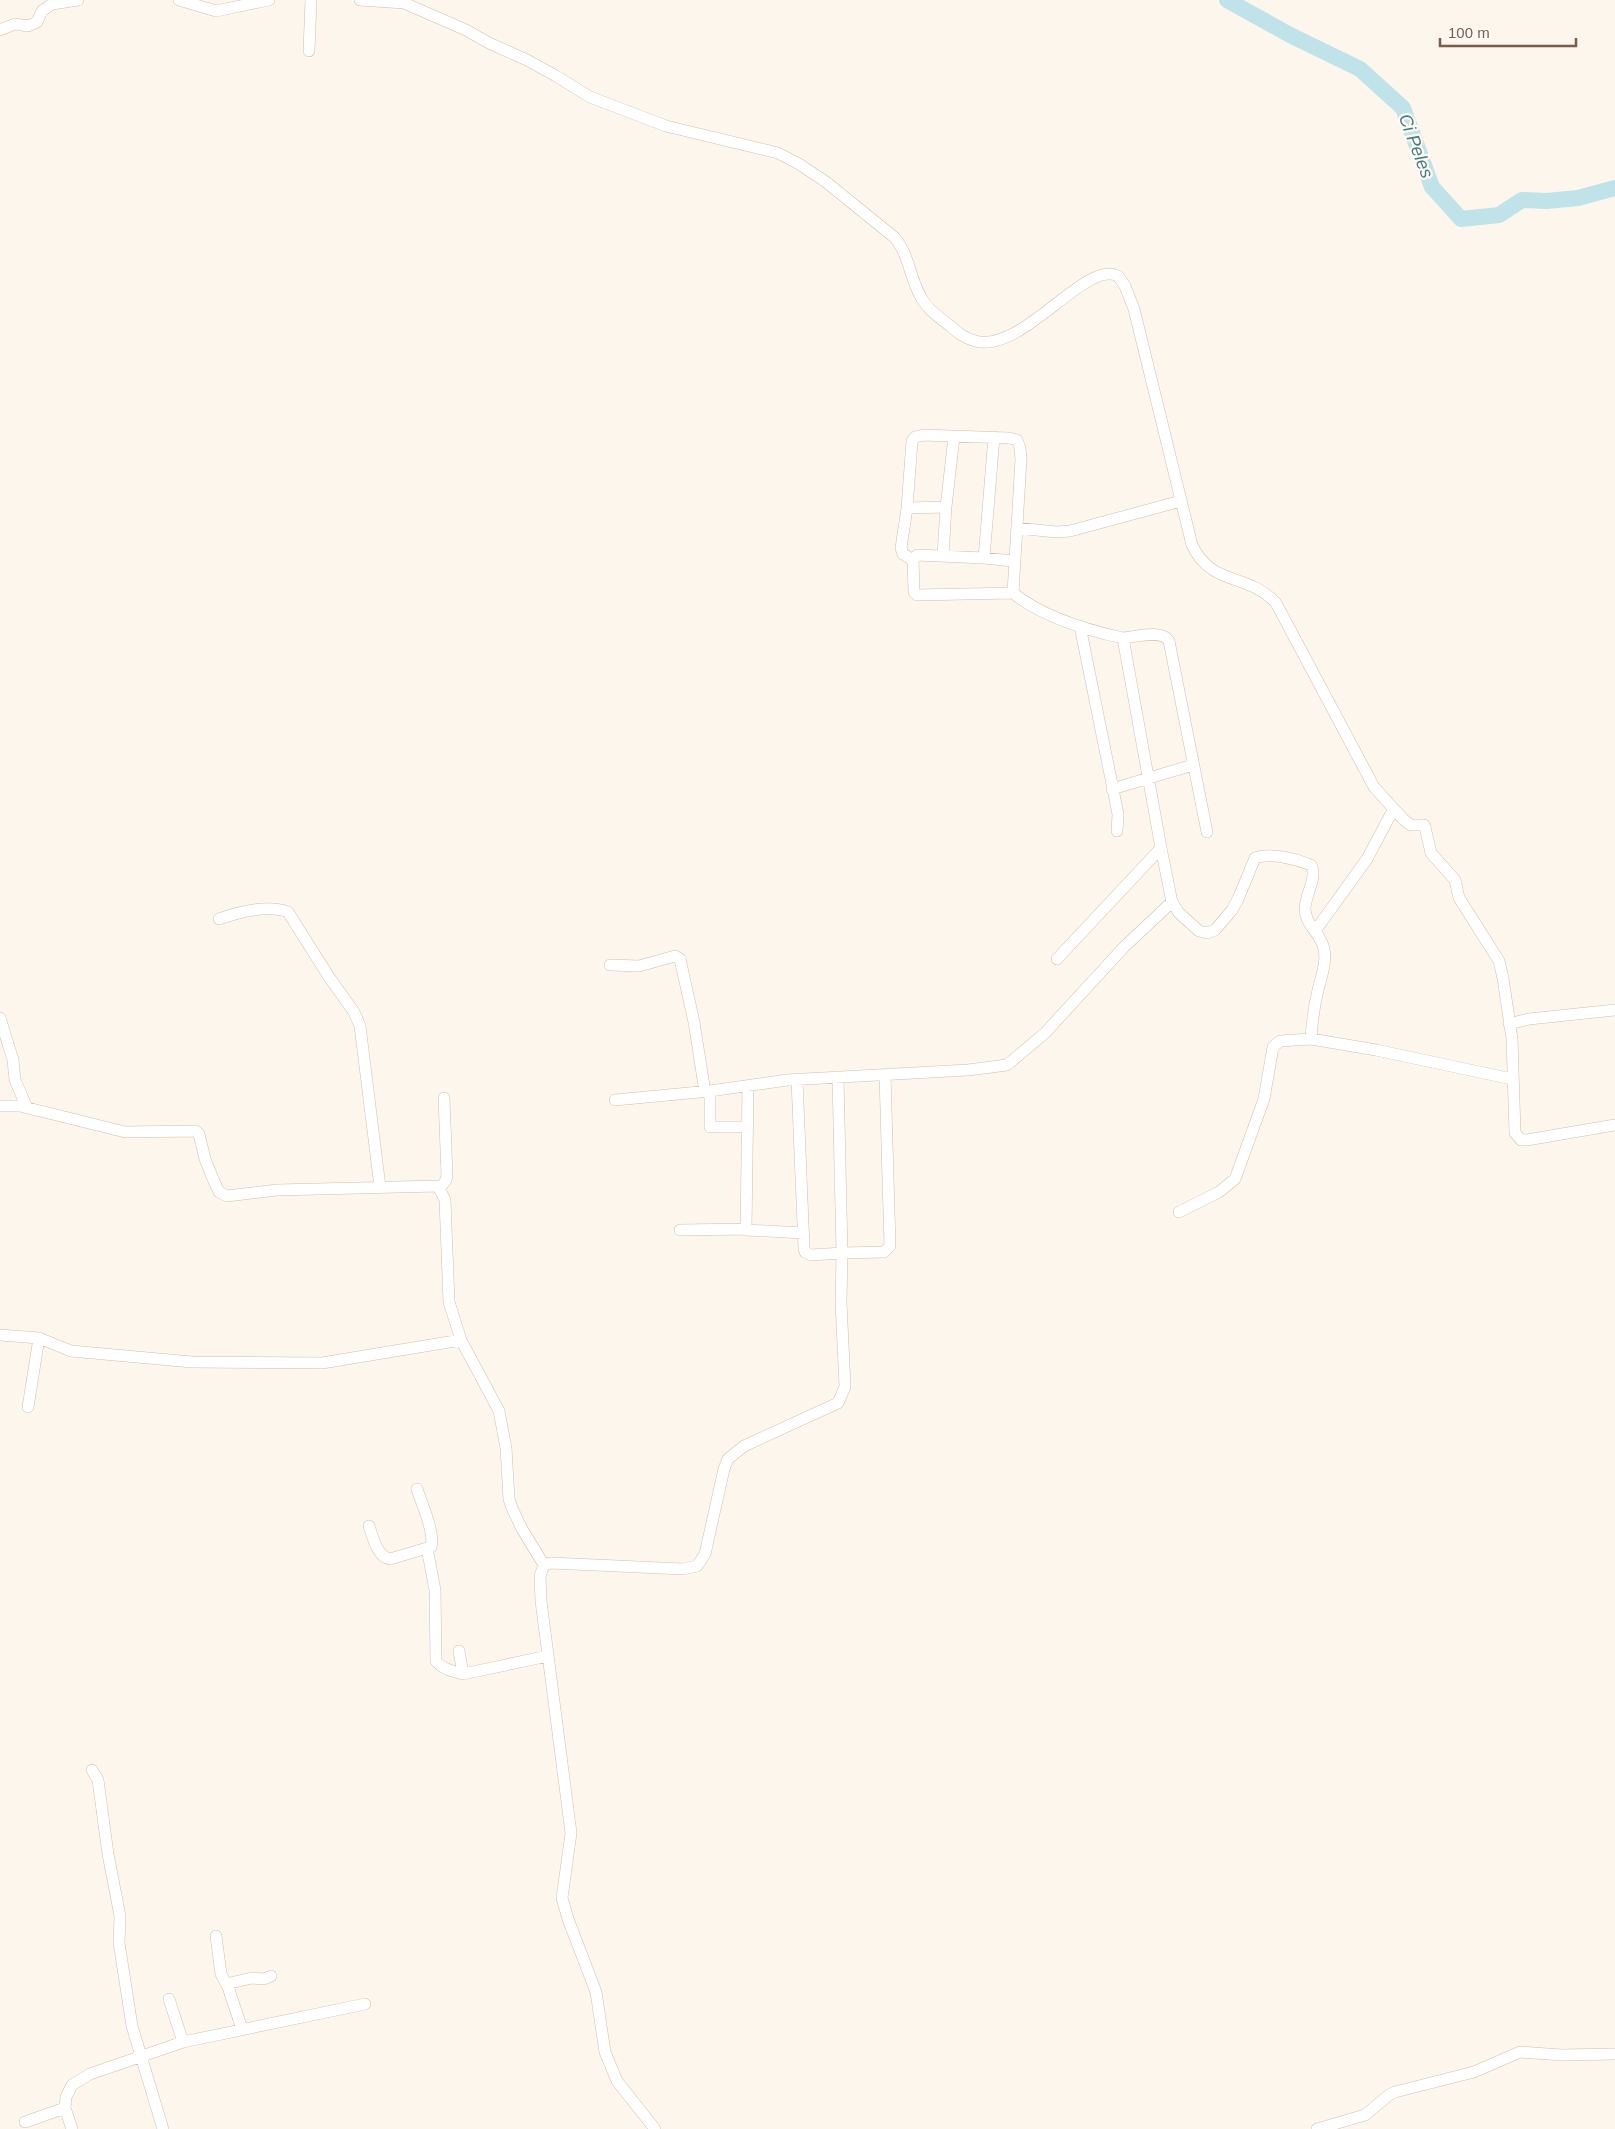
<svg xmlns="http://www.w3.org/2000/svg" width="1615" height="2129" viewBox="0 0 1615 2129" font-family="Arial,sans-serif">
<style>
.lines{fill:none;stroke-linecap:round;stroke-linejoin:round}
.river{stroke:#bfe3e8;stroke-width:16}
.minor-casing{stroke:#d1beb0;stroke-width:12}
.minor{stroke:#fff;stroke-width:11}
.labels{text-anchor:middle;stroke-width:4.5;stroke-linejoin:round;paint-order:stroke}
.water-label{font-size:18px;font-style:italic;fill:#437c86;stroke:#fffaf3}
</style>
<rect width="100%" height="100%" fill="#fdf6ec"/>
<g class="lines">
<path class="river" d="M1227,0l63,35 70,34 43,39 29,79 29,32 38,-4 23,-15 25,1 31,-3 37,-10"/>
<g class="minor-casing">
<path id="minor" d="M179,0l37,11 53,-11
M360,0l44,3 62,27 23,13 38,17 29,16 34,21 76,29 112,27 21,11 27,18 68,55c15,16 16,43 28,62 6,11 17,18 27,26 8,7 15,13 26,16 48,13 110,-82 143,-65l7,10 9,23 58,236c20,42 55,27 84,58l98,184 30,33 7,5h13l1,2 6,26 24,27 4,18 40,63 4,17 9,61 3,94 6,7h6l88,-15
M0,30l15,-6 13,2 9,-4 5,-11 10,-7 26,-4
M309,51l2,-51
M907,508l39,-1
M1017,528l39,4 14,-1 111,-30
M943,556l3,-49 8,-70
M984,558l10,-121
M913,560l-10,-6 -2,-6 6,-40 5,-67 3,-4 8,-2 86,3 8,2 3,8 1,11 -8,134c30,24 73,37 110,45l38,210 11,54 7,11 20,18 8,2 8,-3 17,-20 6,-11 17,-41c15,-6 41,1 56,7 7,12 -6,30 -6,44 0,16 16,24 19,40 3,13 -3,28 -6,41 -4,16 -6,33 -7,49l65,11 136,29
M1013,593l-96,2 -3,-3 -1,-32 4,-5 67,3 29,3
M1080,626l38,188 -1,17
M1123,638c12,-1 39,-9 46,3l38,191
M1112,789l81,-24
M219,919c20,-7 48,-15 69,-7l41,65 25,35 6,14 20,161
M1315,931l52,-72 26,-49
M1057,959l104,-111
M610,965l29,1 36,-10 5,3 14,63 11,70
M0,1018l13,42 2,20 12,28
M1509,1024l20,-5 86,-9
M797,1080l7,168 1,4 6,3 31,-2 -4,-176
M748,1086l-2,144 58,3
M710,1091v36h37
M615,1100l95,-9 77,-11 181,-10 39,-5 38,-32 79,-86 48,-45
M0,1106h20l105,26 71,-1 3,3 6,25 8,20 6,13 8,4 50,-6 161,-4 7,14 4,102 12,38 38,71 7,37 3,51 3,9 10,21 22,36
M440,1188l6,-8 1,-5 -3,-77
M1179,1212l40,-20 16,-13 29,-80 9,-52 7,-6 31,-2
M680,1230l66,-1
M0,1335l39,3 32,13 121,11 130,1 139,-23
M28,1407l11,-69
M417,1489c5,15 18,44 14,58l-4,1
M369,1526c4,11 8,31 21,33l37,-11 8,42 1,71c6,8 18,11 27,13
M459,1651l4,23 85,-18
M92,1770l6,10 10,74 12,62 -1,27 13,83 31,103
M216,1936l5,38 7,13 14,42
M226,1984l26,-6 12,1 7,-3
M169,1999l14,43
M25,2122l40,-14
M72,2129l-7,-21 1,-11 6,-12 18,-11 93,-32 182,-38
M655,2129l-38,-48 -12,-29 -9,-60 -28,-73 -6,-21 9,-65 -30,-232 -1,-25 4,-11 7,-2 132,6 14,-3 8,-12 19,-85 4,-10 16,-13 94,-43 7,-16 -4,-85 1,-49 42,-1 6,-6 -5,-171
M1317,2129l48,-14 24,-20 6,-3 79,-20 46,-20 41,3 54,-1"/>
</g>
<use href="#minor" class="minor"/>
</g>
<g class="labels">
<g class="water-label">
<text transform="translate(1416 146) rotate(69)" y="6">Ci Peles</text>
</g>
</g>
<path d="M1440 38v8h136v-8" fill="none" stroke="#7a5c4d" stroke-width="2.5"/>
<text x="1448" y="38" font-size="15" fill="#7a5c4d" stroke="#fffaf3" stroke-width="4" paint-order="stroke">100 m</text>
</svg>
